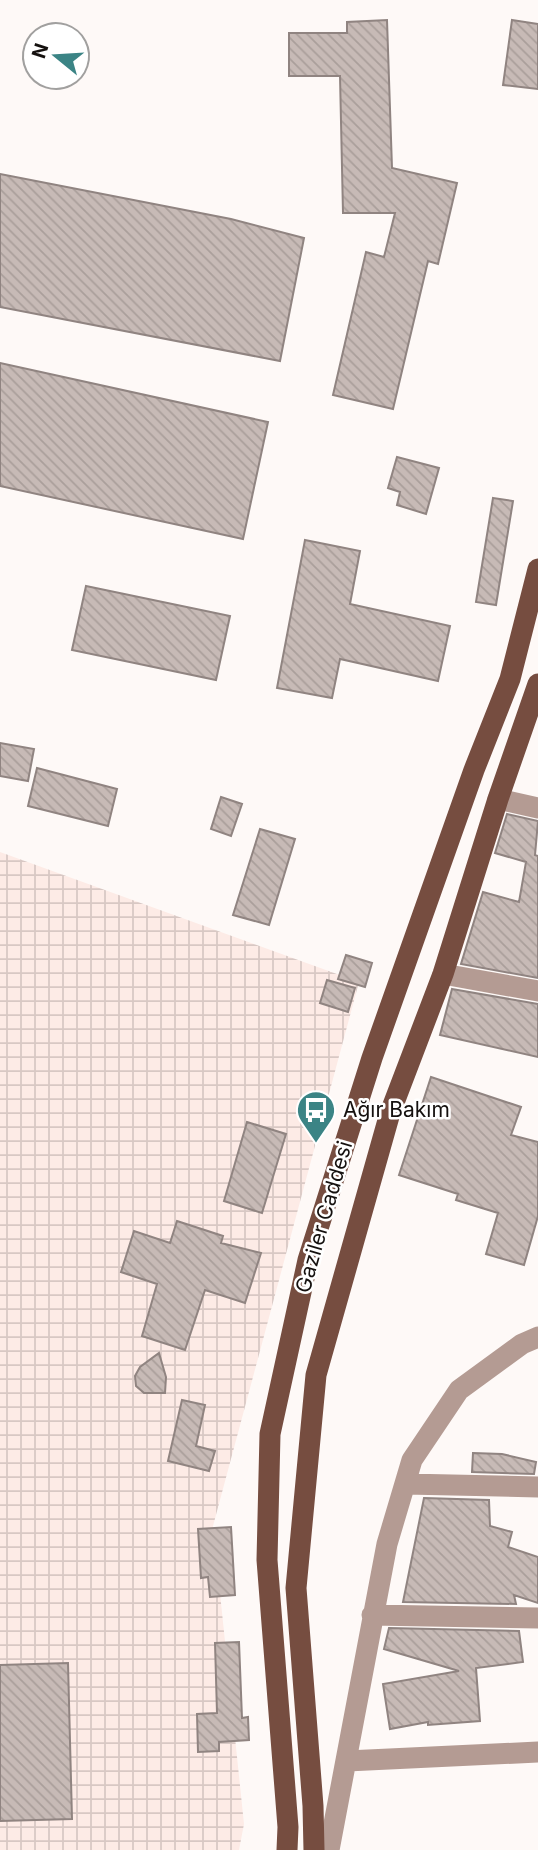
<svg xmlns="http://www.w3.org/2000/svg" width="538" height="1850" viewBox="0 0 538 1850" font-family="Inter,sans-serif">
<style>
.industrial{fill:url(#industrial-grid)}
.building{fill:url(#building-back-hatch);stroke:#908481;stroke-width:2}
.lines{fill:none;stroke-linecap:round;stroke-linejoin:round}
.street{stroke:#b49b93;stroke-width:21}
.primary{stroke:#764d40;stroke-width:21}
.labels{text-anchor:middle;stroke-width:5;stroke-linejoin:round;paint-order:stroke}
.poi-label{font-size:21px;fill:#15110f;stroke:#fff;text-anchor:start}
.street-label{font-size:21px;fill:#15110f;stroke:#fff}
</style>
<defs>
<pattern id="industrial-grid" width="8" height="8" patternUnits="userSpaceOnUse" patternTransform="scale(1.75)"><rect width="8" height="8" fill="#fdebe6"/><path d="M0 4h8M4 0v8" fill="none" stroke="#d8c8c4"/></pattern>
<pattern id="building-back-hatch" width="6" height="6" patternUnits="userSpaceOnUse" patternTransform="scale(1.75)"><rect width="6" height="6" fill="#c7bab6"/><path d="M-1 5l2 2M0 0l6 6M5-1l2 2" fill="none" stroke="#aa9f9b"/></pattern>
</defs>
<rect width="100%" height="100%" fill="#fef9f7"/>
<path class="industrial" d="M0,852l359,130 -146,544 31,298 -5,26h-239z"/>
<path class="building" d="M387,20l5,148 65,15 -19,81 -10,-3 -35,148 -60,-14 33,-143 18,5 11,-44h-52l-3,-137h-51v-43h58v-11z
M512,20l26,4v65l-35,-4z
M0,174l231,45 73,19 -24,123 -280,-54z
M0,363l268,59 -25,117 -243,-53z
M397,457l42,11 -13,46 -29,-9 3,-13 -12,-4z
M493,498l20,3 -17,104 -20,-3z
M305,540l55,11 -10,53 100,22 -12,55 -98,-22 -8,39 -55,-10z
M86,586l144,30 -14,64 -144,-30z
M0,743l34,6 -6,32 -28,-5z
M37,768l80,21 -9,37 -80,-20z
M221,797l21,7 -11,32 -20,-7z
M507,814l31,7 -3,34 3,1v122l-77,-14 22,-72 36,10 7,-40 -31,-9z
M260,829l35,10 -26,86 -36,-10z
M346,955l26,8 -7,24 -27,-8z
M327,980l28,8 -7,24 -28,-9z
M452,989l86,15v53l-98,-22z
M431,1077l90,30 -10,28 27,7v74l-14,49 -38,-11 12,-41 -42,-13 2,-6 -59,-19z
M247,1122l39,12 -24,79 -38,-12z
M177,1221l46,15 -2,7 40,10 -16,50 -40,-13 -20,60 -43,-14 15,-52 -36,-12 13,-41 36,12z
M159,1353l7,24 -1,16h-21l-8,-7 -1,-10 5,-9z
M182,1400l23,5 -9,41 19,5 -6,20 -41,-10z
M473,1453l29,1 34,8 -2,12 -62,-2z
M424,1498l65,2 1,26 22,6 -4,15 30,10v46l-24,-8 2,9 -113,-2z
M231,1527l4,68 -25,2 -2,-20 -7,1 -3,-49z
M389,1628l130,3 4,31 -47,6 4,53 -52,4v-3l-38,7 -7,-45 76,-13 -75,-22z
M239,1642l3,76 6,-1 1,23 -30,2v9l-21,1 -1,-38 20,-1 -2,-70z
M68,1663l4,156 -72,2v-156z"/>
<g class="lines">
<path class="street" d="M498,799l40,9
M443,974l95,17
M406,1484l132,3
M372,1615l166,3
M347,1761l191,-9
M329,1850l58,-306 25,-84 47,-70 63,-46 16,-7"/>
<path class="primary" d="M287,1850l1,-23 -21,-267 3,-126 38,-174 64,-202 102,-288 36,-91 28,-110
M314,1850l-1,-44 -17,-218 20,-213 74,-262 53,-139 55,-175 40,-115"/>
</g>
<defs>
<g id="bus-pin" transform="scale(2.0125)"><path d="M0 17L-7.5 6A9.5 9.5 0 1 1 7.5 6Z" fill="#3b8485" stroke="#fff"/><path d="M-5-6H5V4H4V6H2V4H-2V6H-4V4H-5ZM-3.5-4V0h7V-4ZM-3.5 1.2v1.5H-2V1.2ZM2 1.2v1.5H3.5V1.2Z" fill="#fff"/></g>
</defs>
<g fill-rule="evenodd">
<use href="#bus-pin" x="316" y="1110"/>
</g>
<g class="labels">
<g class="poi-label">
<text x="343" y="1117">Ağır Bakım</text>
</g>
<g class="street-label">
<text transform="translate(324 1217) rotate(-74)" y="7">Gaziler Caddesi</text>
</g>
</g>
<g transform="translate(56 56) rotate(288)"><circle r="33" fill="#ffffff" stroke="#a1a09f" stroke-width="2"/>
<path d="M0-5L12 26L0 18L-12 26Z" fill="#3b8485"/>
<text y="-10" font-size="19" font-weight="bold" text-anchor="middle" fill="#15110f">N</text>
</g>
</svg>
